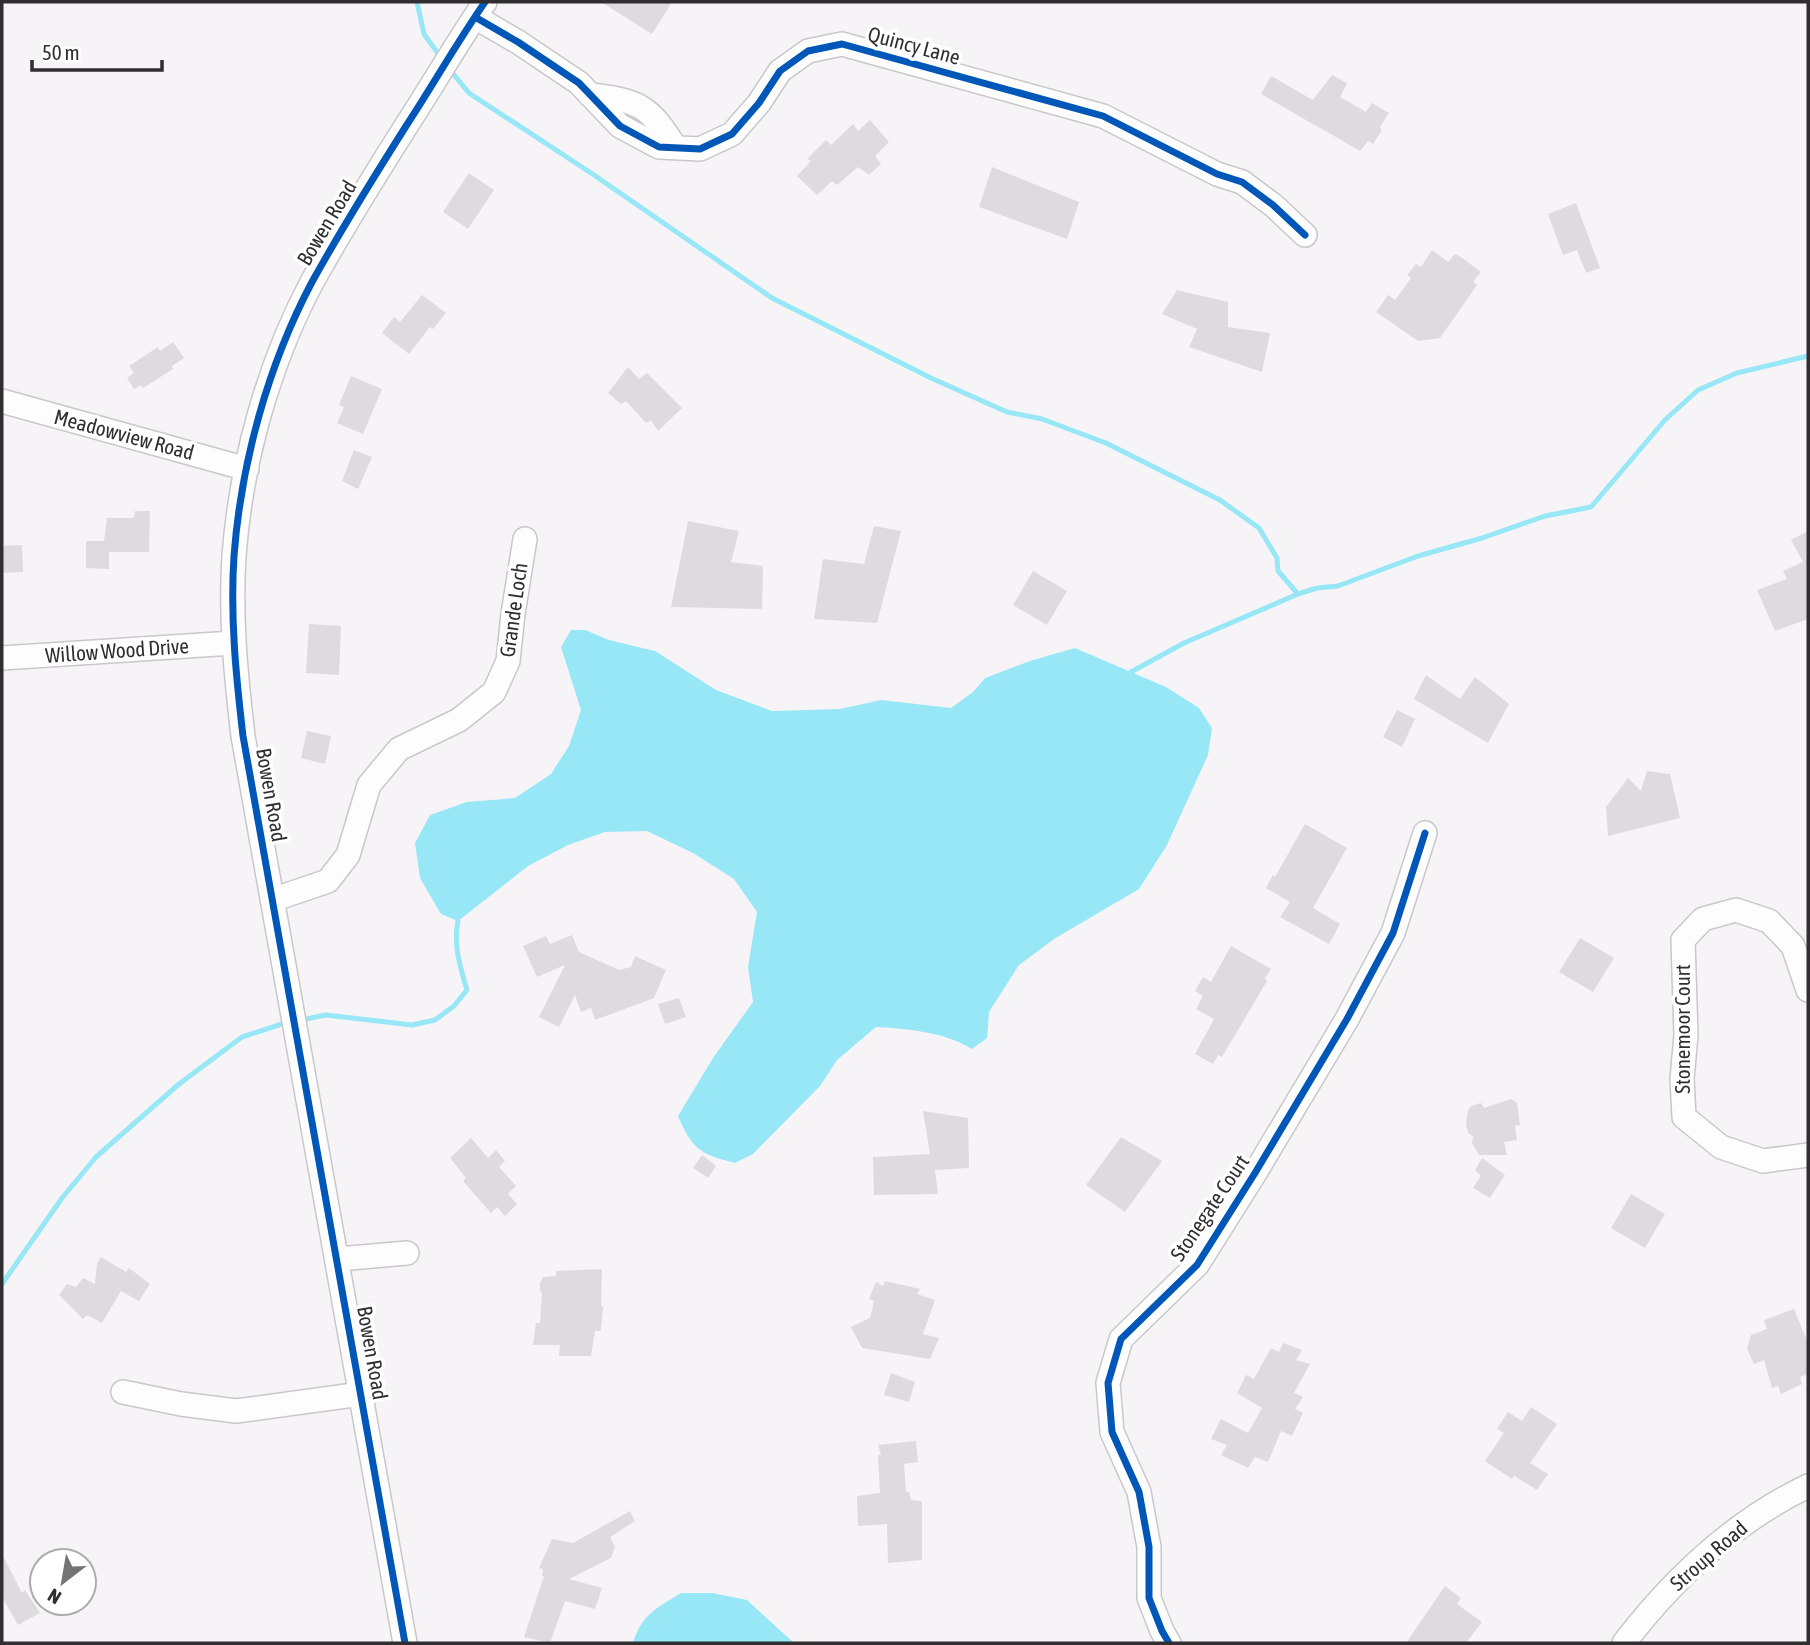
<svg xmlns="http://www.w3.org/2000/svg" width="1810" height="1645" viewBox="0 0 1810 1645" font-family="'Asap Condensed',sans-serif">
<style>
.water{fill:#97e7f7}
.lines{fill:none;stroke-linecap:round;stroke-linejoin:round}
.stream{stroke:#97e7f7;stroke-width:5}
.building{fill:#dddbde}
.minor-casing{stroke:#cac7ca;stroke-width:26}
.minor{stroke:#fefdfe;stroke-width:23}
.cycleway-casing{stroke:#fff;stroke-width:11}
.cycleway{stroke:#0057b8;stroke-width:7}
.labels{text-anchor:middle;stroke-width:7;stroke-linejoin:round;paint-order:stroke}
.street-label{font-size:21px;fill:#302e31;stroke:#fff}
</style>
<rect width="100%" height="100%" fill="#f7f4f8"/>
<path class="water" d="M571,630h14l24,10 46,11 61,39 56,21 68,-2 41,-9 70,8 22,-16 12,-14 45,-17 45,-13 91,39 33,21 13,20 -4,27 -41,90 -28,44 -85,50 -35,26 -30,47 -2,26 -15,11c-27,-17 -64,-20 -96,-22l-39,33 -17,26 -67,68 -18,9c-35,-9 -43,-14 -57,-47l35,-58 40,-56 -5,-35 9,-55 -23,-33 -41,-26 -46,-22 -42,1 -37,13 -40,21 -70,55 -17,-7 -21,-36 -5,-35 15,-28 37,-13 48,-4 36,-24 18,-28 12,-36 -20,-63z
M681,1593h31l35,7 47,43h-161c8,-28 25,-36 48,-50z"/>
<g class="lines">
<path class="stream" d="M417,2l7,32 18,25
M450,70l19,23 125,82 178,123 159,80 76,34 35,7 64,24 114,57 39,28 18,30 1,13 20,23
M1131,672l53,-29 114,-49 19,-6 21,-2 80,-30 64,-18 63,-22 46,-9 74,-87 33,-30 39,-17 71,-17
M301,1020l25,-5 86,10 23,-5 19,-14 13,-16c-7,-24 -14,-45 -9,-69
M2,1284l60,-86 34,-41 83,-73 63,-47 46,-15"/>
</g>
<path class="building" d="M601,2h71l-20,32z
M1332,75l15,8 -7,14 26,15 6,-9 17,10 -9,14 2,3 -9,14 -5,-3 -8,10 -99,-57 10,-18 42,24z
M870,120l19,22 -14,14 6,8 -12,11 -11,-8 -21,18 -5,-4 -15,14 -20,-19 14,-15 -4,-2 19,-19 5,5 22,-21 5,7z
M992,167l87,35 -12,37 -88,-32z
M469,173l25,17 -26,39 -25,-17z
M1576,203l24,65 -14,5 -9,-23 -14,5 -15,-41z
M1432,250l16,12 7,-8 6,3 20,15 -8,10 4,3 -37,53 -22,3 -42,-29 12,-17 7,5 16,-22 -4,-3 9,-11 5,3z
M1177,290l51,12v25l42,6 -8,39 -73,-25 8,-18 -35,-15z
M422,295l24,18 -13,16 -3,-2 -21,27 -27,-21 12,-16 6,5z
M173,342l11,16 -12,8 1,3 -30,19 -2,-3 -7,4 -7,-11 7,-5 -5,-7 29,-19 2,4z
M628,367l11,12 8,-6 35,35 -24,23 -7,-11 -5,3 -20,-22 -5,3 -13,-11z
M351,376l31,13 -19,45 -26,-11 7,-16 -5,-2z
M354,450l18,7 -14,32 -16,-8z
M135,511h15l-1,41h-40v17l-23,-1v-27h18l3,-23h27z
M688,521l51,10 -8,31 32,4 -1,43 -91,-2z
M874,526l27,5 -24,92 -63,-4 9,-60 41,5z
M1808,531v88l-33,12 -18,-41 30,-11 -4,-8 20,-9 -12,-22z
M22,545l1,27 -21,1v-27z
M1033,571l34,20 -20,34 -34,-20z
M309,624l32,2 -2,49 -33,-2z
M1426,675l34,24 15,-22 34,27 -21,39 -74,-44z
M1397,710l18,9 -13,28 -19,-10z
M307,731l24,5 -6,28 -24,-6z
M1647,771l23,3 10,44 -72,18 -2,-29 22,-29 13,13z
M1305,824l42,24 -34,60 27,16 -11,20 -49,-27 10,-15 -24,-14 7,-13 2,2z
M572,935l7,17 40,18 12,-3 4,-11 31,14 -12,28 -59,22 -4,-12 -10,4 -6,-17 -16,32 -20,-10 26,-52 -28,12 -14,-31 23,-10 4,8z
M1580,938l34,20 -21,34 -34,-20z
M1231,946l40,23 -6,9 2,3 -45,76 -4,-2 -5,9 -18,-10 19,-35 -18,-10 7,-13 -8,-5 8,-14 8,5z
M679,998l7,19 -21,7 -7,-20z
M1511,1099l6,4 3,22 -5,1 2,14 -13,2 3,13h-28l-7,-12 1,-7 -5,-3 -2,-9 2,-14 3,-4 10,-3 3,5z
M923,1111l45,7 1,50 -34,2 3,24 -64,1 -1,-38 57,-3z
M1121,1137l41,24 -37,51 -39,-27z
M471,1138l17,20 8,-8 9,11 -6,6 17,19 -8,8 9,10 -12,12 -8,-9 -6,6 -28,-32 3,-3 -16,-20z
M702,1155l14,11 -8,12 -15,-10z
M1482,1158l23,17 -15,23 -17,-10 8,-12 -6,-6z
M1631,1194l34,20 -20,34 -34,-20z
M101,1257l25,15 3,-4 21,16 -11,17 -18,-10 -19,32 -15,-8 -4,4 -24,-24 8,-11 9,3 7,-9 12,6 2,-21z
M602,1269l-1,37h2l-2,25h-6l-4,25h-32l1,-11h-27l3,-22h4l2,-30 -2,-2v-8l3,-6 13,-1v-5z
M885,1281l35,8 -3,5 18,6 -12,34 16,4 -9,21 -68,-11 -11,-21 19,-9 4,-17 -5,-2 7,-17 7,4z
M1794,1309l14,34v31l-8,3 2,7 -21,10 -3,-8 -6,2 -8,-28 -10,4 -7,-15 4,-14 16,-6 -3,-9z
M1283,1343l19,7 -6,10 14,4 -16,29 9,4 -8,12 8,4 -11,23 -11,-5 -13,31 -13,-5 -7,11 -27,-13 6,-10 -16,-6 10,-20 27,14 14,-25 -25,-15 9,-18 8,4 17,-31 8,4z
M891,1373l24,9 -6,20 -25,-7z
M1531,1407l26,17 -27,39 18,11 -11,16 -23,-14 -2,3 -27,-18 19,-28 -7,-4 11,-17 14,9z
M916,1441l2,21 -14,2 2,28h3l2,8 11,1v59l-34,3 -1,-39 -29,2 -1,-30 23,-3 -2,-38h3l-3,-10z
M630,1511l5,10 -25,16 5,10 -4,11 -42,21 33,9 -7,21 -30,-8 -15,42 -26,-6 20,-61h-2l1,-7 -4,-1 13,-29 21,4z
M2,1554l20,39 3,-3 15,23 -22,12 -16,-28z
M1445,1586l16,12 -4,6 25,18 -16,21h-60z"/>
<g class="lines">
<g class="minor-casing">
<path id="minor" d="M475,17l43,25 61,41 41,43 39,21 41,2 32,-15 27,-31 21,-32 28,-20 34,-7 261,72 114,58 25,8 31,23 32,30
M590,95c48,5 60,11 85,52
M2,401l245,68
M2,658l231,-15
M272,900l56,-19 20,-26 21,-70 30,-36 60,-29 35,-28 14,-31 5,-47 12,-75
M1808,990l-15,-44 -24,-25 -33,-11 -33,9 -20,21 3,95 -4,44 2,38 37,30 42,14 45,-6
M338,1259l69,-6
M123,1392l58,12 55,7 125,-17
M405,1643l-162,-907c-7,-60 -13,-119 -9,-180 7,-93 34,-191 78,-274 30,-54 63,-107 96,-159 26,-40 50,-82 77,-121
M1169,1643l-7,-12 -13,-33v-51l-10,-55 -27,-60 -4,-49 13,-44 76,-74 58,-92 92,-154 46,-86 32,-100
M1624,1643c49,-64 111,-122 184,-157"/>
</g>
<use href="#minor" class="minor"/>
<g class="cycleway-casing">
<path id="cycleway" d="M475,17l43,25 61,41 41,43 39,21 41,2 32,-15 27,-31 21,-32 28,-20 34,-7 261,72 114,58 25,8 31,23 32,30
M405,1643l-162,-907c-7,-60 -13,-119 -9,-180 7,-93 34,-191 78,-274 30,-54 63,-107 96,-159 26,-40 50,-82 77,-121
M1169,1643l-7,-12 -13,-33v-51l-10,-55 -27,-60 -4,-49 13,-44 76,-74 58,-92 92,-154 46,-86 32,-100"/>
</g>
<use href="#cycleway" class="cycleway"/>
</g>
<g class="labels">
<g class="street-label">
<text transform="translate(914 46) rotate(15)" y="7">Quincy Lane</text>
<text transform="translate(327 223) rotate(-59)" y="7">Bowen Road</text>
<text transform="translate(124 435) rotate(15)" y="7">Meadowview Road</text>
<text transform="translate(514 610) rotate(-82)" y="7">Grande Loch</text>
<text transform="translate(117 651) rotate(-4)" y="7">Willow Wood Drive</text>
<text transform="translate(271 795) rotate(80)" y="7">Bowen Road</text>
<text transform="translate(1683 1029) rotate(-90)" y="7">Stonemoor Court</text>
<text transform="translate(1210 1208) rotate(-56)" y="7">Stonegate Court</text>
<text transform="translate(372 1353) rotate(80)" y="7">Bowen Road</text>
<text transform="translate(1709 1556) rotate(-41)" y="7">Stroup Road</text>
</g>
</g>
<rect width="1810" height="1645" fill="none" stroke="#302e31" stroke-width="7"/>
<g transform="translate(63 1582) rotate(211)"><circle r="33" fill="#ffffff" stroke="#acabad" stroke-width="2"/>
<path d="M0-5L12 26L0 18L-12 26Z" fill="#767377"/>
<text y="-10" font-size="19" font-weight="bold" text-anchor="middle" fill="#302e31">N</text>
</g>
<path d="M32 60v10h130v-10" fill="none" stroke="#302e31" stroke-width="3.5"/>
<text x="42" y="60" font-size="21" fill="#302e31" stroke="#ffffff" stroke-width="5" paint-order="stroke">50 m</text>
</svg>
